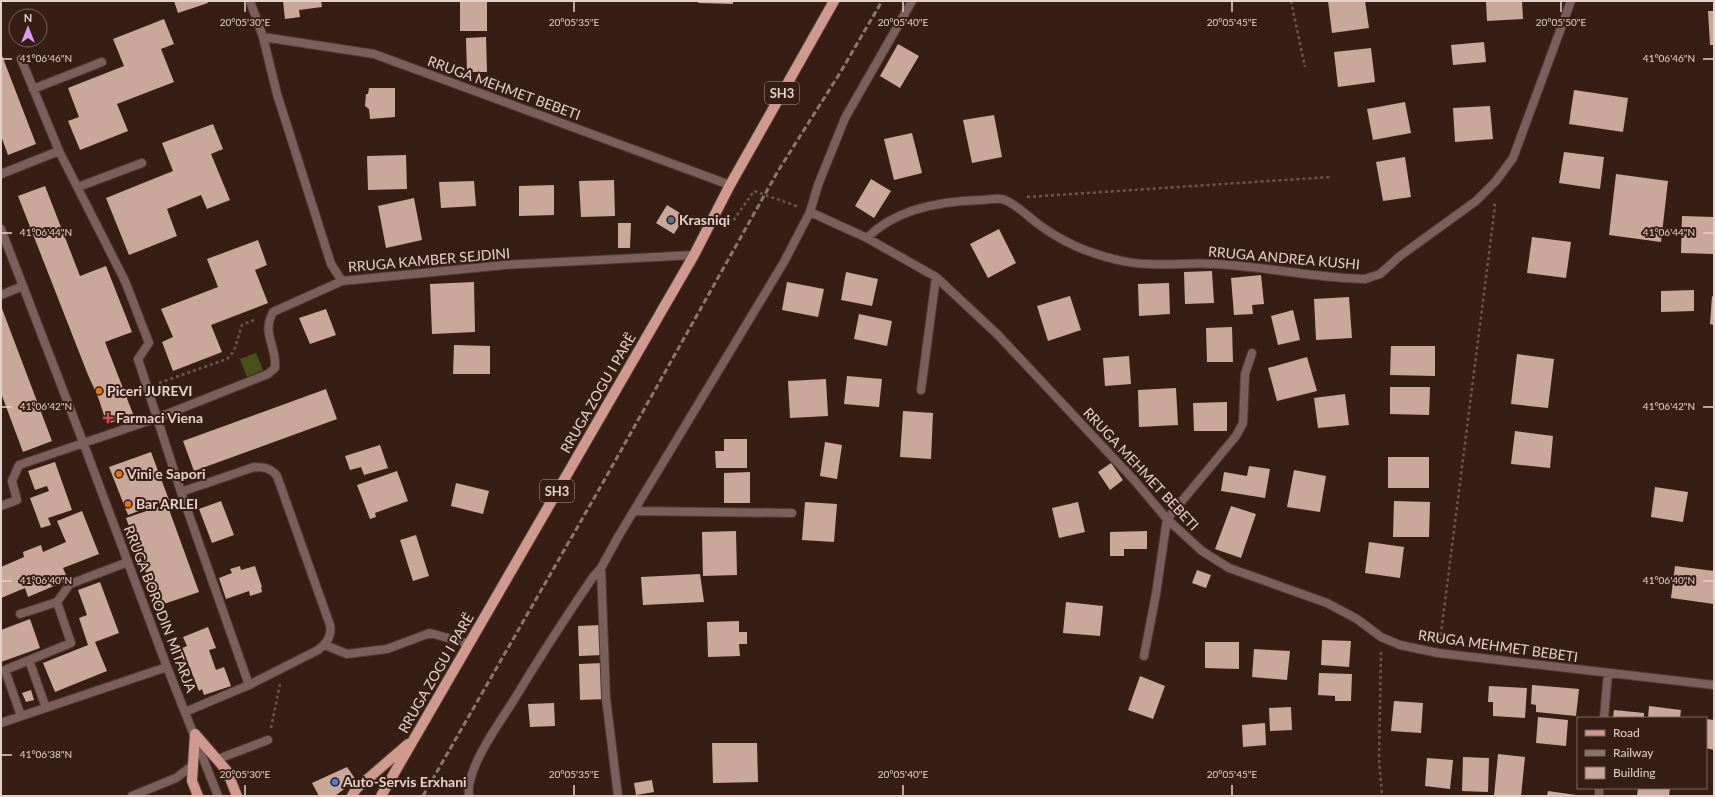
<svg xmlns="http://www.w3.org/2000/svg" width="1715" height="797" viewBox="0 0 1715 797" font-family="Lato,sans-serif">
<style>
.green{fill:#475119}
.building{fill:#c9a89b}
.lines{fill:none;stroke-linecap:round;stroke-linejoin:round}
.service-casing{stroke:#533b31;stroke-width:10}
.minor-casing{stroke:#533b31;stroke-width:10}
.primary-casing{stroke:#533b31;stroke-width:12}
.path{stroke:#6c554c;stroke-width:2.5;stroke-dasharray:3 3;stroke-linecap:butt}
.service{stroke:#7a5f5b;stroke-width:8}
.minor{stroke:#7a5f5b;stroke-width:8}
.primary{stroke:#cf998f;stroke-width:10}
.rail{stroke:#8b766d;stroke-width:3;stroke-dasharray:6 3;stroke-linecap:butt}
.ticks{fill:none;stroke:#e3d1ca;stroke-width:1.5}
.service-dot{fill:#5c6f8a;stroke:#371e14;stroke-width:1.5}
.food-dot{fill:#e8710a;stroke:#371e14;stroke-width:1.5}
.health-dot{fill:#e0444e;stroke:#371e14;stroke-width:1.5}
.shop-dot{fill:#3f7fe0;stroke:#371e14;stroke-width:1.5}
.labels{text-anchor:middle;stroke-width:4;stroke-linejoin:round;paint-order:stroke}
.shield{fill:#371e14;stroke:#af9b93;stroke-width:1}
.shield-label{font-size:13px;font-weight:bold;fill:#e3d1ca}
.street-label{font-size:14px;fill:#e3d1ca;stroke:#371e14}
.poi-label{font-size:14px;font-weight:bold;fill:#e3d1ca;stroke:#371e14;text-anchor:start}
.ticks-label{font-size:10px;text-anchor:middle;fill:#e3d1ca;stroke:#371e14;stroke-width:4;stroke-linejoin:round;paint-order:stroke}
</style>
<rect width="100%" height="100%" fill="#371e14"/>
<path class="green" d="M256,353l7,17 -16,7 -7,-18z"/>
<path class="building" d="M174,1h33l1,2 -30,10z
M283,1h38l1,6 -23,3 1,7 -15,2z
M460,1h27v30h-27z
M699,1h34v3l-35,-1z
M1328,1h37l4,27 -37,5z
M1486,1h36l1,18 -36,2z
M1708,11h6v34h-4z
M164,19l10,25 -13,5 13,33 -57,22 11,27 -48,19 -12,-29 11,-4 -11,-29 56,-22 -11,-27z
M486,37l1,35h-20l-1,-34z
M1484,42l2,20 -33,3 -2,-20z
M898,44l21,12 -19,32 -20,-12z
M1371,48l4,34 -37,5 -4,-35z
M1,53l35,91 -28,11 -7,-19z
M369,88h26v29l-25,2 -1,-10 -4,-3 1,-12h2z
M1574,90l54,8 -5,34 -54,-8z
M1405,102l6,31 -38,7 -6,-31z
M1490,106l3,33 -38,3 -2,-34z
M994,115l8,42 -30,6 -9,-43z
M213,124l10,25 -12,5 19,46 -23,9 -6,-14 -34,14 10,27 -48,19 -23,-57 67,-27 -11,-28z
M912,133l10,40 -28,7 -10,-41z
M1564,152l40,5 -4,32 -41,-6z
M406,155l1,34 -39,1 -1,-34z
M1405,157l6,40 -28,4 -7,-39z
M1616,174l52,7 -7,61 -52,-7z
M871,179l20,12 -17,27 -19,-12z
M614,180l1,36 -34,1 -2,-36z
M474,181l2,25 -35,2 -2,-26z
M554,185v30l-35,1v-30z
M45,186l35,90 26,-10 26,66 -27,10 30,77 -12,4 -2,-4 -14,5 -9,-27 -10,-22 -70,-179z
M414,198l8,42 -36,8 -8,-42z
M667,205l18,11 -11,18 -18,-11z
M1682,216l32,1v37l-33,-1z
M618,223h13l-1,25h-12z
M999,229l17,34 -28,15 -18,-34z
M1532,237l39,5 -5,36 -39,-5z
M258,240l9,25 -12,5 13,33 -57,22 11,27 -49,19 -11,-29 11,-5 -12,-28 57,-22 -11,-28z
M1212,271l2,32 -29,1 -1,-32z
M846,272l32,7 -6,27 -31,-6z
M1261,275l3,29 -12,1 1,9 -19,1 -3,-37z
M474,282l1,50 -43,2 -2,-50z
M787,282l37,7 -6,28 -36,-7z
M1169,283l1,31 -31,2 -1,-32z
M1694,290v21l-33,1v-21z
M1070,296l11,34 -33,11 -11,-35z
M1712,296l2,1v28l-4,-1z
M1349,297l3,41 -36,2 -2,-41z
M1,306l51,135 -29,11 -22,-59z
M326,309l10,26 -26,9 -11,-26z
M1293,310l7,30 -22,5 -7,-29z
M859,314l33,7 -5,25 -33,-7z
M1232,327l1,35h-26l-1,-34z
M454,345l36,1v28h-37z
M1391,346h44v30l-45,-1z
M1517,354l37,5 -6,49 -37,-4z
M1129,356l2,28 -26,2 -2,-28z
M1307,357l10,34 -40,10 -9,-33z
M847,376l35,3 -3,28 -35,-3z
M826,379l2,37 -38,2 -2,-37z
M1390,387h40l-1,28 -39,-1z
M1176,388l2,37 -39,2 -1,-37z
M326,389l11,30 -143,52 -11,-30z
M1345,394l4,31 -31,3 -4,-30z
M1227,402v29h-33l-1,-28z
M903,411l30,2 -2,46 -31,-2z
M1515,431l38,5 -3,32 -39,-4z
M724,439h23v29h-31l-1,-17h9z
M825,442l17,3 -5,34 -17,-3z
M380,445l8,23 -24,7 -3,-8 -11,3 -5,-14z
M151,452l18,48 -41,15 -19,-48z
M1388,457h41v31h-41z
M55,462l17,48 -24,8 3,7 -10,3 -11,-30 19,-7 -2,-5 -12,4 -7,-19z
M1111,463l12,17 -13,10 -12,-18z
M1249,466l21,3 -5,29 -44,-7 3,-19 23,4z
M1294,470l32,6 -6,36 -33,-5z
M397,471l11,30 -33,12 1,4 -6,2 -13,-34z
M750,472v31h-26v-30z
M456,483l33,8 -6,23 -32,-8z
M1655,487l33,5 -5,30 -32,-5z
M221,501l13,34 -22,8 -13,-34z
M1394,501l36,1 -1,35h-36z
M805,502l32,2 -3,38 -32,-2z
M1078,502l7,30 -26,6 -7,-30z
M167,504l32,88 -41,14 -32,-88z
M1231,506l25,8 -15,44 -26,-9z
M82,511l17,43 -36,14 5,12 -40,17 -3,-9 -24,10v-31l23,-10 -1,-5 18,-7 2,7 23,-10 -9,-21z
M736,531l1,44 -34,1 -1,-44z
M1147,531v18h-23v7h-14v-24z
M416,535l13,41 -16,5 -13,-41z
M1369,542l35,5 -4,31 -35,-5z
M240,566l1,4 14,-4 7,21h-1l1,5 -12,4 -1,-5 -23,8 -7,-21 13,-5 -2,-4z
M1675,566l39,5v33l-43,-6z
M1197,570l14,5 -5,13 -14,-5z
M700,574l4,28 -61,3 -2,-28z
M100,582l19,51 -24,9 12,29 -52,21 -12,-29 45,-18 -9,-27 8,-3 -9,-25z
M1066,602l37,4 -3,30 -37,-3z
M30,619l10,29 -39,14v-32z
M739,621v11h8v12h-8l1,12 -32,1 -1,-35z
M601,625l2,30 -24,1 -1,-30z
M208,627l8,21 -7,2 7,20 8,-3 7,19 -27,9 -2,-6 -3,2 -17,-43 5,-2 -4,-9z
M1322,640l29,1 -2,26 -28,-2z
M1205,642h34v27l-34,-1z
M1254,649l36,2 -3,29 -35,-3z
M604,663l2,36 -26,1 -1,-36z
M1319,673l33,1 -1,27h-16v-5l-17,-1z
M1140,676l25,10 -12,33 -25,-9z
M1532,685l47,4 -3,27 -40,-4v-7l-5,-1z
M1489,686l38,2 -2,30 -32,-2v-14h-5z
M31,690l3,10 -8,2 -4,-9z
M1394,701l29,2 -2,30 -30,-2z
M554,703l1,23 -25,1 -2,-23z
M1649,706l32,4 -1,8h-32z
M1291,707l1,23 -22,1 -1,-23z
M1614,710l30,3v5h-31z
M1538,717l30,3 -2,26 -30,-3z
M1706,719l8,1v30l-8,-2z
M1265,723l1,22 -23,2 -1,-22z
M712,743h45l1,39 -45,1z
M1498,754l27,3 -4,39h-27z
M1463,757l26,1 -1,34 -26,-1z
M1427,758l26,2 -3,29 -25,-3z
M347,767l9,13 -21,16h-16l-7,-13z
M652,780l2,12 -18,3 -2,-12z
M1638,788h32l-1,8h-32z
M1548,791l28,4v1h-29z"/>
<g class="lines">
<g class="service-casing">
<path id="service" d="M181,492l68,193
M20,614l37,-12 13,-18 58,-22
M218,759l50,-19
M132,796l44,-18 17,-13"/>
</g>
<g class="minor-casing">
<path id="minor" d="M250,1l13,36 14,57 54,170 11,17 163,-16 189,-10
M263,37l111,17 356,131
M21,59l38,92 66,130 24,62 -11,16 43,133 73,-25c10,0 17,1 23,9l53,149c2,11 -3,18 -12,25l-69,35 -64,27
M33,89l69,-27
M1,174l58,-23
M78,187l64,-24
M810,212l57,26 69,39 62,58 136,145 33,39 35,32 27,17 98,35 30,16 24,18 19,8 38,8 276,32
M1,229l82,213 84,225 51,129
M867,238c29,-30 74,-37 114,-38 7,0 18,-3 24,0 14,6 24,18 36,26 23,17 50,28 77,34 31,8 66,2 97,4 43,2 86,11 129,14l21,1 15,-5 20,-18 76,-55 20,-20 17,-23 58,-157
M1,295l22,-9
M921,390l15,-113
M1,506l16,-6 -5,-19 7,-16 138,-47 111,-44 7,-6c2,-23 -14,-33 -2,-56l69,-31
M634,511l158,2
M601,568l5,130 12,98
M325,645l22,9 40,-5 43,-16 39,11
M1144,656l12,-62 11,-75 69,-83 7,-13 2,-49 7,-21
M29,660l17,48
M21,716l-16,-46 66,-27 -14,-41
M1604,718l4,-45
M1,723l166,-56
M469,796c-4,-26 29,-71 43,-93 26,-43 53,-85 81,-126l8,-9 17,-31 166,-275 26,-50 8,-27 27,-67 67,-117
M1599,796v-8"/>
</g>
<g class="primary-casing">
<path id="primary" d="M195,734l32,37 10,25
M195,734l-3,47 6,15
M352,796l4,-7 52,-45
M381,796l313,-541 36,-70 104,-184"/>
</g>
<path class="path" d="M1291,1l14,66
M1027,197l303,-20
M728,221h5l21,-30 45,16
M159,383l68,-24 7,-8 8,-26 14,-6
M1440,641l55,-435 -2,-5
M1381,652l-2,107 3,37
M271,728l9,-44"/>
<use href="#service" class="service"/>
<use href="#minor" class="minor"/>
<use href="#primary" class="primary"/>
<path class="rail" d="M423,796l178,-310 177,-315 62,-98 42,-72"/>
</g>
<path class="ticks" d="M245,2v10M574,2v10M903,2v10M1232,2v10M1561,2v10M2,59h10M1703,59h10M2,233h10M1703,233h10M2,407h10M1703,407h10M2,581h10M1703,581h10M2,755h10M245,785v10M574,785v10M903,785v10M1232,785v10"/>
<circle class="service-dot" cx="671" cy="220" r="4"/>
<g class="food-dot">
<circle cx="99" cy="391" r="4"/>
<circle cx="119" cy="474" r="4"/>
<circle cx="128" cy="504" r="4"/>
</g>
<path class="health-dot" d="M106 412h4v4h4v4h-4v4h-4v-4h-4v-4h4z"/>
<circle class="shop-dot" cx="335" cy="782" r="4"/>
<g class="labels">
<g class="shield">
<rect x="765" y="82" width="34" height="22" rx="3"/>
<rect x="540" y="480" width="34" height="22" rx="3"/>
</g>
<g class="shield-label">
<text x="782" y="98">SH3</text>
<text x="557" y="496">SH3</text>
</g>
<g class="street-label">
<text transform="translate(504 88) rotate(20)" y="5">RRUGA MEHMET BEBETI</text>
<text transform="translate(1284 258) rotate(5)" y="5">RRUGA ANDREA KUSHI</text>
<text transform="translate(429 260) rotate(-5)" y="5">RRUGA KAMBER SEJDINI</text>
<text transform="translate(598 393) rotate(-60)" y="5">RRUGA ZOGU I PARË</text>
<text transform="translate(1141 469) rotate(47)" y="5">RRUGA MEHMET BEBETI</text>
<text transform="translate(160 609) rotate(69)" y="5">RRUGA BORODIN MITARJA</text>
<text transform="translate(1498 646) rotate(8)" y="5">RRUGA MEHMET BEBETI</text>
<text transform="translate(436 673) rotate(-60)" y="5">RRUGA ZOGU I PARË</text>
</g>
<g class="poi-label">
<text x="679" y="225">Krasniqi</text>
<text x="107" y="396">Piceri JUREVI</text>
<text x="116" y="423">Farmaci Viena</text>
<text x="127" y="479">Vini e Sapori</text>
<text x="136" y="509">Bar ARLEI</text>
<text x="343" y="787">Auto-Servis Erxhani</text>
</g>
</g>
<g class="ticks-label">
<text x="245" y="26">20°05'30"E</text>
<text x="574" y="26">20°05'35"E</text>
<text x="903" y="26">20°05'40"E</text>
<text x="1232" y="26">20°05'45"E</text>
<text x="1561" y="26">20°05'50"E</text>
<text x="46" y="62">41°06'46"N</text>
<text x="1669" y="62">41°06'46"N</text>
<text x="46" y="236">41°06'44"N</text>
<text x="1669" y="236">41°06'44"N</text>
<text x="46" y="410">41°06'42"N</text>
<text x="1669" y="410">41°06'42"N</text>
<text x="46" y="584">41°06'40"N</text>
<text x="1669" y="584">41°06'40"N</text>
<text x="46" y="758">41°06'38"N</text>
<text x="245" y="778">20°05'30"E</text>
<text x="574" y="778">20°05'35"E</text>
<text x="903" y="778">20°05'40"E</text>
<text x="1232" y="778">20°05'45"E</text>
</g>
<rect width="1715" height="797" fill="none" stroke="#e3d1ca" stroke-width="4"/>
<rect x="1577" y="717" width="130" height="72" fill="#371e14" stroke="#7c665d"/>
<rect x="1585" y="730" width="20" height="6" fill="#cf998f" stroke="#7c665d"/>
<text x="1613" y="737" font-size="12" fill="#e3d1ca">Road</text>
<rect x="1585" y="750" width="20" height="6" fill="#8b766d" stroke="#7c665d"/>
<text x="1613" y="757" font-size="12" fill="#e3d1ca">Railway</text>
<rect x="1585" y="767" width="20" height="12" fill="#c9a89b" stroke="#7c665d"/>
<text x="1613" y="777" font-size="12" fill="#e3d1ca">Building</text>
<g transform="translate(28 28)"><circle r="19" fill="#371e14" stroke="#7c665d"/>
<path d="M0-3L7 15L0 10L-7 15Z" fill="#da9af6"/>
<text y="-6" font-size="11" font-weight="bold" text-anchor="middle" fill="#e3d1ca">N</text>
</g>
</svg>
